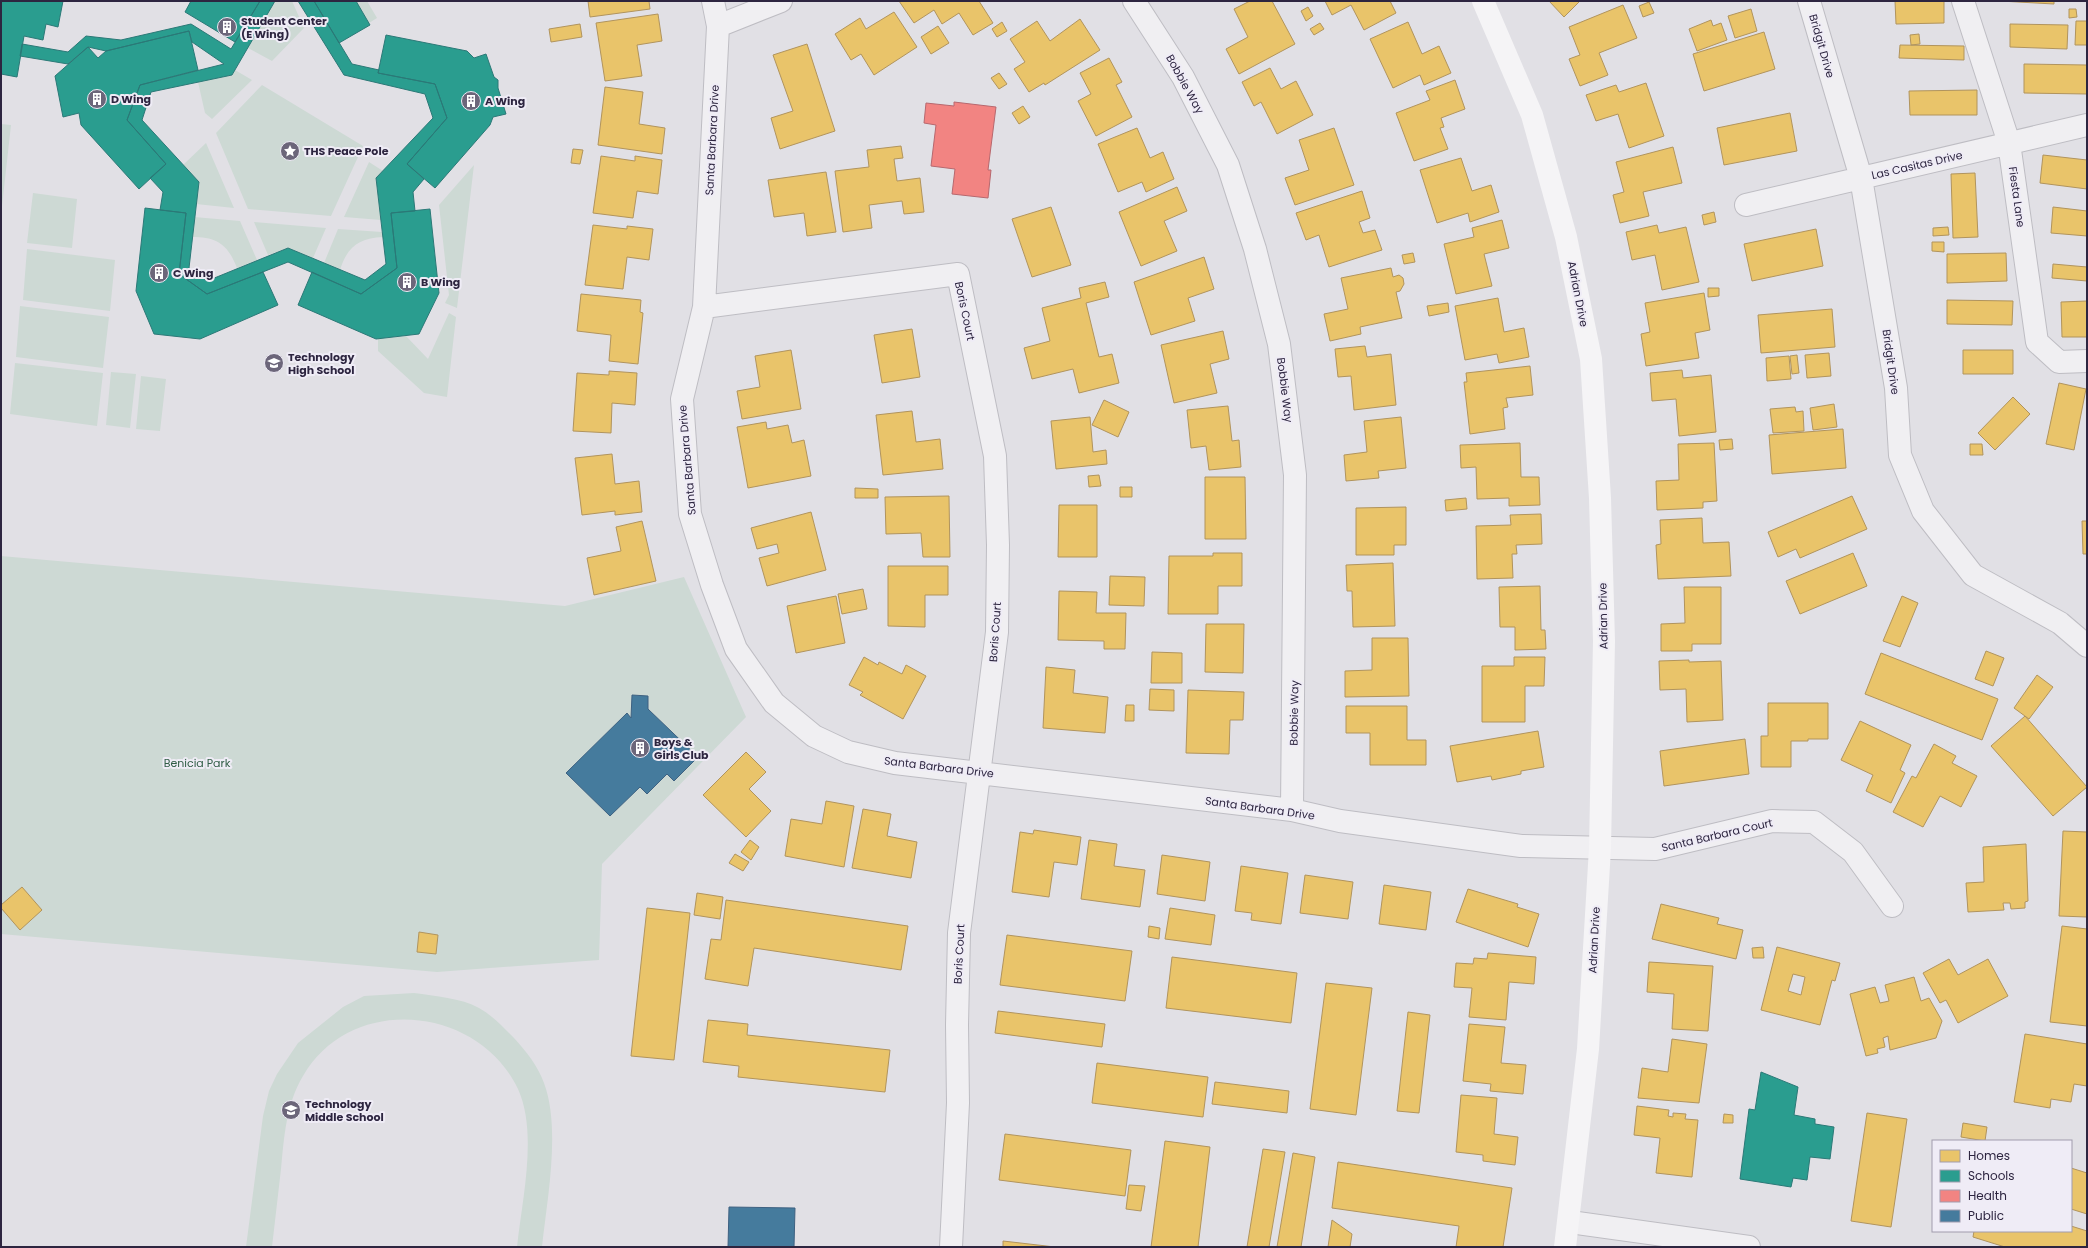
<svg xmlns="http://www.w3.org/2000/svg" width="2088" height="1248" viewBox="0 0 2088 1248" font-family="Poppins,sans-serif">
<style>
.green{fill:#cdd9d4}
.homes{fill:#e9c46a;stroke:#b1945d;fill-rule:evenodd}
.schools{fill:#2a9d8f;stroke:#2b7977}
.health{fill:#f28482;stroke:#b7686e}
.public{fill:#457b9d;stroke:#3e6181}
.lines{fill:none;stroke-linecap:round;stroke-linejoin:round}
.street-casing{stroke:#bebdc3;stroke-width:24}
.street{stroke:#f0eff2;stroke-width:22}
.secondary{stroke:#f5f4f6;stroke-width:22}
.labels{text-anchor:middle;stroke-width:4;stroke-linejoin:round;paint-order:stroke}
.poi-label{font-size:11px;font-weight:bold;fill:#2d2540;stroke:#efecf6;text-anchor:start}
.street-label{font-size:11px;fill:#2d2540;stroke:#efecf6}
.park-label{font-size:11px;fill:#315d46;stroke:#efecf6}
</style>
<rect width="100%" height="100%" fill="#e1e0e5"/>
<path class="green" d="M275,1h17l12,27 -32,33 -24,-13z
M356,1h11l10,17 -8,5z
M235,70l17,10 -40,39 -7,-6 -7,-31 34,-7z
M262,85l101,61 -32,70 -83,-7 -32,-76z
M1,124l10,1 -10,90z
M206,143l28,65 -38,-4 -13,-39z
M369,162l14,9 -7,7 5,42 -37,-3z
M474,165l-17,143 -12,-5 4,-8 -10,-90z
M33,193l44,6 -5,49 -45,-5z
M194,217l46,4 17,39 -20,8c-9,-23 -19,-31 -45,-31z
M254,222l72,6 -13,30 -25,-10 -20,7z
M338,229l44,3 1,5c-24,1 -36,10 -43,33l-16,-7z
M27,249l88,11 -5,51 -87,-11z
M20,306l89,11 -6,51 -87,-11z
M449,313l7,4 -9,80 -23,-4 -46,-42v-12l28,-3 22,23z
M15,363l88,10 -6,53 -87,-12z
M111,372l25,2 -6,54 -24,-3z
M141,376l25,3 -6,52 -24,-2z
M1,556l564,50 119,-29 62,140 -144,147 -3,96 -162,12 -436,-38z
M414,993c21,3 47,5 65,15 13,7 25,20 35,30 12,13 24,28 30,45 17,46 3,116 -2,164h-25c5,-47 21,-114 1,-158 -40,-84 -167,-96 -215,-13 -17,28 -19,62 -22,93 -3,26 -6,52 -9,78h-26l17,-131 6,-25 8,-17 21,-31 45,-36 21,-11z"/>
<path class="homes" d="M588,1h61l1,8 -60,8z
M899,1h80l14,22 -20,12 -14,-22 -17,11 -8,-14 -20,13z
M1250,1h22l23,43 -56,30 -13,-25 22,-12 -14,-28z
M1325,1h65l6,12 -32,17 -13,-25 -19,10z
M1549,1h31l-16,16z
M1895,1h49v22l-48,1z
M2000,1h54v3z
M1649,2l5,11 -11,4 -4,-11z
M1623,5l14,33 -38,15 9,22 -28,11 -11,-27 11,-4 -11,-28z
M1308,7l5,9 -7,5 -5,-10z
M1751,9l6,22 -22,7 -7,-22z
M2069,9h7l1,8 -8,1z
M894,12l23,35 -43,28 -13,-21 -10,6 -16,-26 25,-16 6,11z
M658,14l4,27 -25,4 5,31 -37,5 -9,-58z
M1080,19l20,31 -55,35 -1,-2 -15,9 -15,-23 11,-7 -15,-23 27,-18 13,20z
M1711,20l2,6 8,-3 6,17 -30,11 -8,-22z
M2076,21h11v24h-12z
M1002,22l5,9 -10,6 -5,-8z
M1408,22l14,32 17,-8 12,27 -27,12 -4,-10 -27,13 -23,-49z
M1320,23l4,6 -10,6 -4,-6z
M580,24l2,13 -31,5 -2,-13z
M2010,24l58,1 -1,24 -57,-2z
M938,26l11,17 -18,11 -10,-17z
M1764,32l11,37 -71,22 -11,-37z
M1919,34l1,10 -9,1 -1,-10z
M807,44l28,87 -55,18 -9,-31 22,-7 -20,-56z
M1900,45l64,1v14l-65,-2z
M1109,58l13,24 -6,3 16,32 -36,19 -18,-35 13,-7 -11,-21z
M2024,64l63,1v29l-63,-1z
M1270,68l11,21 15,-8 17,34 -36,19 -16,-32 -7,4 -12,-24z
M999,73l8,11 -8,5 -8,-11z
M1455,80l10,29 -24,9 3,9 -4,1 8,21 -34,12 -18,-48 34,-13 -4,-9z
M1646,83l18,53 -35,12 -11,-34 -22,7 -10,-26 30,-10 3,7z
M605,87l38,5 -4,32 26,4 -3,26 -64,-9z
M1977,90v25h-67l-1,-24z
M1023,106l7,11 -11,7 -7,-11z
M1790,113l7,38 -73,14 -7,-37z
M1137,128l13,30 13,-6 11,27 -28,13 -4,-10 -24,10 -20,-48z
M1334,128l20,57 -59,20 -10,-27 24,-8 -10,-30z
M901,146l2,12 -9,1 3,22 23,-3 4,34 -20,2 -2,-13 -33,4 3,23 -29,4 -8,-61 34,-4 -2,-17z
M1673,147l9,36 -39,9 6,24 -29,7 -7,-28 11,-3 -8,-30z
M573,149l10,1 -3,14 -9,-1z
M2043,155l44,5v29l-47,-6z
M601,156l34,5v-5l27,4 -4,34 -21,-3 -4,27 -40,-5z
M1461,158l11,33 19,-6 8,27 -29,10 -2,-9 -31,10 -17,-53z
M826,172l10,60 -29,4 -3,-23 -30,4 -6,-37z
M1975,173l3,64 -25,1 -2,-64z
M1177,187l10,24 -23,10 13,30 -36,15 -22,-54z
M1362,191l8,27 -11,4 4,11 12,-3 7,20 -53,17 -10,-32 -13,5 -10,-27z
M1051,207l20,58 -39,12 -20,-58z
M2053,207l34,4v25l-36,-3z
M1714,212l2,10 -12,3 -2,-10z
M1502,220l7,28 -25,6 8,32 -36,8 -12,-50 30,-7 -2,-9z
M593,225l34,4v-3l26,3 -4,31 -22,-3 -4,32 -38,-4z
M1657,225l2,8 27,-6 13,55 -37,8 -7,-35 -23,5 -6,-28z
M1948,227l1,8 -16,1v-8z
M1816,229l7,37 -71,15 -8,-37z
M1932,242h12v10l-12,-1z
M1413,253l2,9 -11,2 -2,-9z
M2006,253l1,28 -60,2v-29z
M1204,257l10,32 -26,9 7,23 -44,14 -17,-53z
M2053,264l34,3v14l-35,-3z
M1391,268l2,9 6,-2 4,3 1,6 -4,7 -4,1 6,26 -42,9 1,7 -31,7 -6,-27 24,-5 -7,-31z
M1105,282l4,15 -23,6 13,54 13,-3 7,29 -40,10 -6,-24 -41,10 -8,-31 26,-7 -8,-33 39,-10 -2,-10z
M1708,288h11v8l-11,1z
M1704,293l6,37 -15,3 4,25 -53,8 -5,-32 9,-2 -5,-29z
M581,294l60,6 -1,12 3,1 -5,51 -29,-3 2,-26 -34,-4z
M1498,298l6,34 20,-4 5,29 -30,6 -2,-9 -32,6 -10,-54z
M1947,300l66,1 -1,24 -65,-1z
M2087,301v36h-25l-1,-35z
M1448,303l1,9 -20,4 -2,-10z
M1832,309l3,38 -74,6 -3,-38z
M912,329l8,48 -38,6 -8,-48z
M1223,331l6,28 -19,5 7,29 -43,10 -13,-58z
M1365,346l2,11 24,-3 5,51 -42,5 -3,-34 -13,1 -3,-28z
M791,350l10,59 -59,10 -5,-28 23,-4 -5,-31z
M1963,350h50v24h-50z
M1829,353l2,23 -24,2 -2,-23z
M1797,355l2,18 -7,1 -2,-18z
M1789,356l2,23 -24,2 -1,-23z
M1530,366l3,29 -27,3 2,9 -5,1 2,21 -35,5 -6,-52h3l-1,-9z
M1682,370l1,8 28,-3 5,57 -37,4 -3,-37 -24,2 -2,-28z
M609,371l28,2 -2,32 -23,-2 -1,30 -38,-2 4,-58 32,2z
M2059,383l27,6 -12,61 -28,-6z
M2013,397l17,17 -35,36 -17,-17z
M1104,400l25,12 -11,25 -26,-12z
M1834,404l3,23 -24,3 -3,-22z
M1228,406l4,35 7,-1 2,27 -32,3 -3,-24 -15,2 -4,-38z
M1795,407l1,5 7,-1 1,20 -31,2 -3,-24z
M912,411l4,31 24,-3 3,30 -60,6 -7,-60z
M1090,417l3,35 13,-2 1,14 -51,5 -5,-48z
M1401,417l5,51 -28,3 1,7 -33,3 -2,-26 23,-3 -3,-31z
M766,422l1,7 21,-4 4,18 12,-3 7,36 -63,12 -11,-61z
M1843,429l3,39 -74,6 -3,-39z
M1732,439l1,10 -13,1 -1,-10z
M1520,443l1,34h18l1,28 -31,1v-8l-32,1 -1,-32 -15,1 -1,-23z
M1714,443l3,58 -14,1v6l-46,2 -1,-29 23,-1 -1,-36z
M1970,444h12l1,11h-13z
M612,454l3,30 24,-3 3,31 -27,3v-4l-33,4 -7,-57z
M1099,475l2,11 -12,1 -1,-11z
M1205,477h40l1,62h-41z
M1120,487h12v10h-12z
M855,488l23,1v9h-23z
M949,496l1,61h-27l-2,-24 -35,1 -1,-37z
M1852,496l15,33 -67,29 -4,-9 -18,8 -10,-25z
M1466,498l1,11 -21,2 -1,-11z
M1059,505h38v52h-39z
M1406,507v38h-12v10h-38v-47z
M811,512l15,58 -59,16 -8,-28 20,-5 -2,-9 -20,5 -6,-21z
M1541,514l1,30 -26,1 1,9h-5l1,24 -36,1 -1,-53 35,-1 -1,-10z
M1702,518l1,25 26,-1 2,34 -73,3 -2,-34 5,-1 -1,-24z
M642,521l14,60 -62,14 -7,-37 34,-7 -5,-24z
M2082,521h5v33h-4z
M1213,553h29v33h-24v28h-50l1,-58h44z
M1853,553l14,33 -67,28 -14,-33z
M1393,563l2,63 -42,1 -1,-36h-5l-1,-26z
M888,566h60v29h-23v32l-37,-1z
M1110,576l35,1 -1,29 -35,-1z
M1540,586l1,44h4l1,19 -31,1v-23h-15l-1,-40z
M1684,587h37v57h-29v7h-31v-27l24,-1z
M863,589l4,20 -25,5 -4,-20z
M1059,591l38,1 -1,21h30l-1,36h-21v-8l-46,-1z
M836,596l9,47 -49,10 -9,-47z
M1902,596l16,7 -18,44 -17,-6z
M1206,624h38l-1,49 -38,-1z
M1372,638h36l1,58 -64,1v-26l27,-1z
M1986,651l18,7 -11,28 -18,-7z
M1152,652l30,1v30h-31z
M1881,653l117,46 -16,41 -117,-46z
M864,657l14,8 1,-3 23,12 4,-9 20,11 -23,43 -43,-24 3,-3 -14,-7z
M1514,657h31l-1,29h-19v36h-43v-56h32z
M1689,660v2l32,-1 2,59 -36,2 -1,-33 -26,1 -1,-29z
M1046,667l29,3 -2,23 35,4 -3,36 -62,-5z
M2037,675l16,12 -24,32 -15,-11z
M1150,689l24,1v21l-25,-1z
M1188,690l56,2 -1,28h-13l-1,34 -43,-1z
M1768,703h60v36h-20v2h-17v26h-30v-31h7z
M1126,705h8v16h-9z
M1346,706h61v34h19v25h-56v-32h-24z
M2025,716l62,71 -34,29 -62,-70z
M1860,721l51,24 -11,25 5,3 -14,30 -25,-12 7,-16 -32,-15z
M1538,731l6,36 -23,4v3l-29,6 -1,-4 -34,6 -7,-36z
M1745,739l4,35 -85,12 -4,-35z
M1934,744l22,12 -4,7 25,13 -16,31 -21,-11 -17,31 -30,-15 19,-36 4,2z
M746,752l20,20 -17,17 22,22 -25,26 -43,-42z
M826,801l28,5 -10,61 -59,-11 6,-37 31,5z
M863,809l28,5 -4,22 30,6 -6,36 -59,-10z
M1034,830l47,7 -4,28 -23,-3 -5,35 -37,-5 8,-60 13,2z
M2063,831l24,1v85l-28,-1z
M750,840l9,7 -8,13 -10,-8z
M1089,840l28,4 -3,22 31,4 -5,37 -59,-8z
M2026,844l2,57 -3,1v6l-14,1 -1,-6h-7l1,7 -36,2 -2,-29 18,-1 -1,-35z
M735,854l14,8 -6,9 -14,-8z
M1162,855l48,7 -5,39 -48,-7z
M1241,866l47,7 -7,51 -30,-4 1,-7 -17,-2z
M1305,875l48,7 -5,37 -48,-6z
M1384,885l47,7 -5,38 -47,-6z
M22,887l20,23 -22,20 -19,-22v-3z
M1468,889l50,15 -1,3 22,7 -11,33 -72,-25z
M697,893l26,4 -3,22 -26,-4z
M726,900l182,26 -7,44 -147,-22 -6,38 -43,-7 6,-40 10,1z
M1661,904l58,14 -2,6 26,6 -7,29 -84,-20z
M647,908l43,5 -16,147 -43,-4z
M1170,908l45,7 -4,30 -46,-6z
M1149,926l11,2 -1,11 -11,-2z
M2062,926l25,3v97l-37,-4z
M419,932l19,3 -2,19 -19,-2z
M1007,935l125,16 -7,50 -125,-16z
M1763,947l1,11h-11l-1,-10z
M1777,947l63,16 -5,18 -3,-1 -12,45 -59,-15zM1793,974l12,3 -4,18 -13,-4z
M1488,953l48,4 -2,27 -25,-2 -3,38 -37,-3 3,-29 -18,-1 2,-24 17,1 1,-6 13,1z
M1172,957l125,16 -6,50 -125,-15z
M1949,959l9,16 30,-16 20,37 -50,27 -12,-23 -6,3 -17,-30z
M1649,962l64,4 -5,65 -36,-2 2,-35 -27,-2z
M1914,977l7,24 8,-3 13,23 -6,17 -46,12 -2,-14 -5,2 2,9 -8,2 1,4 -12,3 -16,-62 25,-7 5,16 9,-2 -4,-16z
M1326,983l46,5 -16,127 -46,-6z
M998,1011l107,13 -3,23 -107,-14z
M1408,1012l22,3 -11,98 -22,-2z
M708,1020l40,4 -1,11 143,15 -5,42 -147,-15 1,-11 -36,-4z
M1469,1024l36,3 -4,36 25,2 -3,29 -33,-3 1,-7 -28,-3z
M2025,1034l62,10v42l-13,-2 -3,18 -20,-3 -1,9 -36,-6z
M1672,1039l35,5 -8,59 -61,-5 4,-30 26,4z
M1097,1063l111,14 -5,40 -111,-14z
M1215,1082l74,9 -2,22 -75,-9z
M1461,1095l36,3 -3,36 24,3 -3,28 -32,-4v-6l-27,-3z
M1637,1106l32,4 -1,6 5,1v-4l13,1 -1,5 13,1 -6,57 -36,-4 4,-35 -26,-3z
M1867,1113l40,6 -16,108 -40,-6z
M1724,1114l9,1v8h-10z
M1963,1123l24,4 -2,14 -24,-4z
M1005,1134l126,16 -6,46 -126,-16z
M1165,1141l45,6 -12,100h-47z
M1263,1149l22,3 -16,95h-22z
M1293,1153l22,4 -14,90h-24z
M1338,1162l174,26 -9,59h-47l3,-21 -127,-18z
M2071,1168l16,5v41l-16,-5z
M1129,1185l16,1 -4,25 -15,-2z
M1332,1220l20,14 -2,13h-22z
M2071,1226l16,5v16h-82l-32,-10 1,-6h97z
M1003,1241l52,6h-52z"/>
<path class="schools" d="M1,1h62l-5,26 -12,-3 -3,16 -19,-4 -7,41 -16,-3z
M191,1h69l-25,41 -50,-30z
M260,1h15l-43,74 -81,17 -9,28 57,62 -10,86 18,13 81,-33 77,32 21,-16 -10,-86 57,-60 -8,-24 -81,-19 -46,-74h16l38,63 27,6 -1,3 57,11 12,34 -40,46 17,15 -11,13 2,19 -24,2 6,55 -36,26 -73,-32 -81,32 -28,-20 7,-61 -26,-3 3,-18 -13,-14 16,-14 -39,-44 13,-35 84,-21 -32,-22 -3,-11 -83,20 -18,-4 -20,17 -48,-8 2,-12 46,8 18,-16 35,4 70,-16 40,25z
M314,1h42l14,24 -31,18z
M189,31l9,39 -58,15 -13,35 39,44 -27,25 -58,-64 -2,-12 -16,4 -8,-41 33,-29 10,11 8,-7z
M386,35l81,16 7,7 12,-4 8,23 4,3v8l8,26 -13,3 -3,8 -55,63 -28,-24 40,-46 -12,-34 -57,-11z
M145,208l41,5 -7,61 28,20 56,-22 15,33 -78,34 -46,-5 -18,-43z
M430,209l9,84 -20,41 -43,5 -78,-34 14,-33 49,22 36,-26 -6,-55z
M1761,1072l37,15 -4,28 21,4v5l19,3 -4,32 -20,-2 -3,23 -14,-2 -2,9 -51,-8 9,-70 6,1z"/>
<path class="health" d="M954,102l42,5 -8,63h3l-3,28 -36,-4 3,-25 -24,-3 5,-41 -12,-2 2,-20 28,3z"/>
<path class="public" d="M632,695l16,1v13l50,48 -24,24 -7,-7 -20,20 -7,-7 -30,29 -44,-43 61,-60 4,5z
M729,1207l66,1 -1,39h17h-83z"/>
<g class="lines">
<g class="street-casing">
<path id="street" d="M713,1l5,25 -14,281 -22,92 8,115 22,71 24,64 38,54 40,33 34,16 47,11 397,47 48,11 181,25 134,3 117,-28 42,1 39,30 39,54
M1134,1l49,76 45,88 27,84 24,95 16,131 -3,335
M1809,1l52,177 35,210 4,67 23,56 50,64 87,48 27,23
M1963,1l46,142 28,199 22,20 28,-1
M718,26l63,-25
M1746,205l341,-80
M704,307l254,-33 37,182 3,89 -1,87 -38,301 -2,92 1,78 -7,144
M1570,1222l179,25"/>
</g>
<use href="#street" class="street"/>
<path class="secondary" d="M1483,1l49,114 34,122 25,122 9,139 4,143 -4,207 -12,201 -23,198"/>
</g>
<defs>
<g id="building-disc" transform="scale(1)"><circle r="9.5" fill="#6c667a" stroke="#efecf6"/><path d="M-4-6H4V6H1V3H-1V6H-4ZM-2.5-4.3h1.7v1.8h-1.7ZM.8-4.3h1.7v1.8H.8ZM-2.5-1h1.7V.8h-1.7ZM.8-1h1.7V.8H.8Z" fill="#fff"/></g>
<g id="sight-disc" transform="scale(1)"><circle r="9.5" fill="#6c667a" stroke="#efecf6"/><path d="M0-6L1.8-2.2L6-1.7L2.9 1.2L3.7 5.4L0 3.3L-3.7 5.4L-2.9 1.2L-6-1.7L-1.8-2.2Z" fill="#fff"/></g>
<g id="school-disc" transform="scale(1)"><circle r="9.5" fill="#6c667a" stroke="#efecf6"/><path d="M0-5L7-2L0 1L-7-2ZM-4 1L0 2.5L4 1V4Q0 6-4 4Z" fill="#fff"/></g>
</defs>
<g fill-rule="evenodd">
<use href="#building-disc" x="227" y="27"/>
<use href="#building-disc" x="97" y="99"/>
<use href="#building-disc" x="471" y="101"/>
<use href="#sight-disc" x="290" y="151"/>
<use href="#building-disc" x="159" y="273"/>
<use href="#building-disc" x="407" y="282"/>
<use href="#school-disc" x="274" y="363"/>
<use href="#building-disc" x="640" y="748"/>
<use href="#school-disc" x="291" y="1110"/>
</g>
<g class="labels">
<g class="poi-label">
<text x="241" y="25">Student Center<tspan x="241" dy="13">(E Wing)</tspan></text>
<text x="111" y="103">D Wing</text>
<text x="485" y="105">A Wing</text>
<text x="304" y="155">THS Peace Pole</text>
<text x="173" y="277">C Wing</text>
<text x="421" y="286">B Wing</text>
<text x="288" y="361">Technology<tspan x="288" dy="13">High School</tspan></text>
<text x="654" y="746">Boys &amp;<tspan x="654" dy="13">Girls Club</tspan></text>
<text x="305" y="1108">Technology<tspan x="305" dy="13">Middle School</tspan></text>
</g>
<g class="street-label">
<text transform="translate(1822 46) rotate(74)" y="4">Bridgit Drive</text>
<text transform="translate(1185 84) rotate(61)" y="4">Bobbie Way</text>
<text transform="translate(712 140) rotate(-87)" y="4">Santa Barbara Drive</text>
<text transform="translate(1917 165) rotate(-13)" y="4">Las Casitas Drive</text>
<text transform="translate(2017 197) rotate(82)" y="4">Fiesta Lane</text>
<text transform="translate(1578 294) rotate(79)" y="4">Adrian Drive</text>
<text transform="translate(965 311) rotate(78)" y="4">Boris Court</text>
<text transform="translate(1891 362) rotate(82)" y="4">Bridgit Drive</text>
<text transform="translate(1285 390) rotate(83)" y="4">Bobbie Way</text>
<text transform="translate(687 460) rotate(-95)" y="4">Santa Barbara Drive</text>
<text transform="translate(1603 616) rotate(-91)" y="4">Adrian Drive</text>
<text transform="translate(995 632) rotate(-86)" y="4">Boris Court</text>
<text transform="translate(1294 713) rotate(-89)" y="4">Bobbie Way</text>
<text transform="translate(939 767) rotate(7)" y="4">Santa Barbara Drive</text>
<text transform="translate(1260 808) rotate(8)" y="4">Santa Barbara Drive</text>
<text transform="translate(1717 835) rotate(-13)" y="4">Santa Barbara Court</text>
<text transform="translate(1594 940) rotate(-87)" y="4">Adrian Drive</text>
<text transform="translate(959 954) rotate(-87)" y="4">Boris Court</text>
</g>
<g class="park-label">
<text x="197" y="767">Benicia Park</text>
</g>
</g>
<rect width="2088" height="1248" fill="none" stroke="#2d2540" stroke-width="4"/>
<rect x="1932" y="1140" width="140" height="92" fill="#efecf6" stroke="#a19cad"/>
<rect x="1940" y="1150" width="20" height="12" fill="#e9c46a" stroke="#a19cad"/>
<text x="1968" y="1160" font-size="12" fill="#2d2540">Homes</text>
<rect x="1940" y="1170" width="20" height="12" fill="#2a9d8f" stroke="#a19cad"/>
<text x="1968" y="1180" font-size="12" fill="#2d2540">Schools</text>
<rect x="1940" y="1190" width="20" height="12" fill="#f28482" stroke="#a19cad"/>
<text x="1968" y="1200" font-size="12" fill="#2d2540">Health</text>
<rect x="1940" y="1210" width="20" height="12" fill="#457b9d" stroke="#a19cad"/>
<text x="1968" y="1220" font-size="12" fill="#2d2540">Public</text>
</svg>
